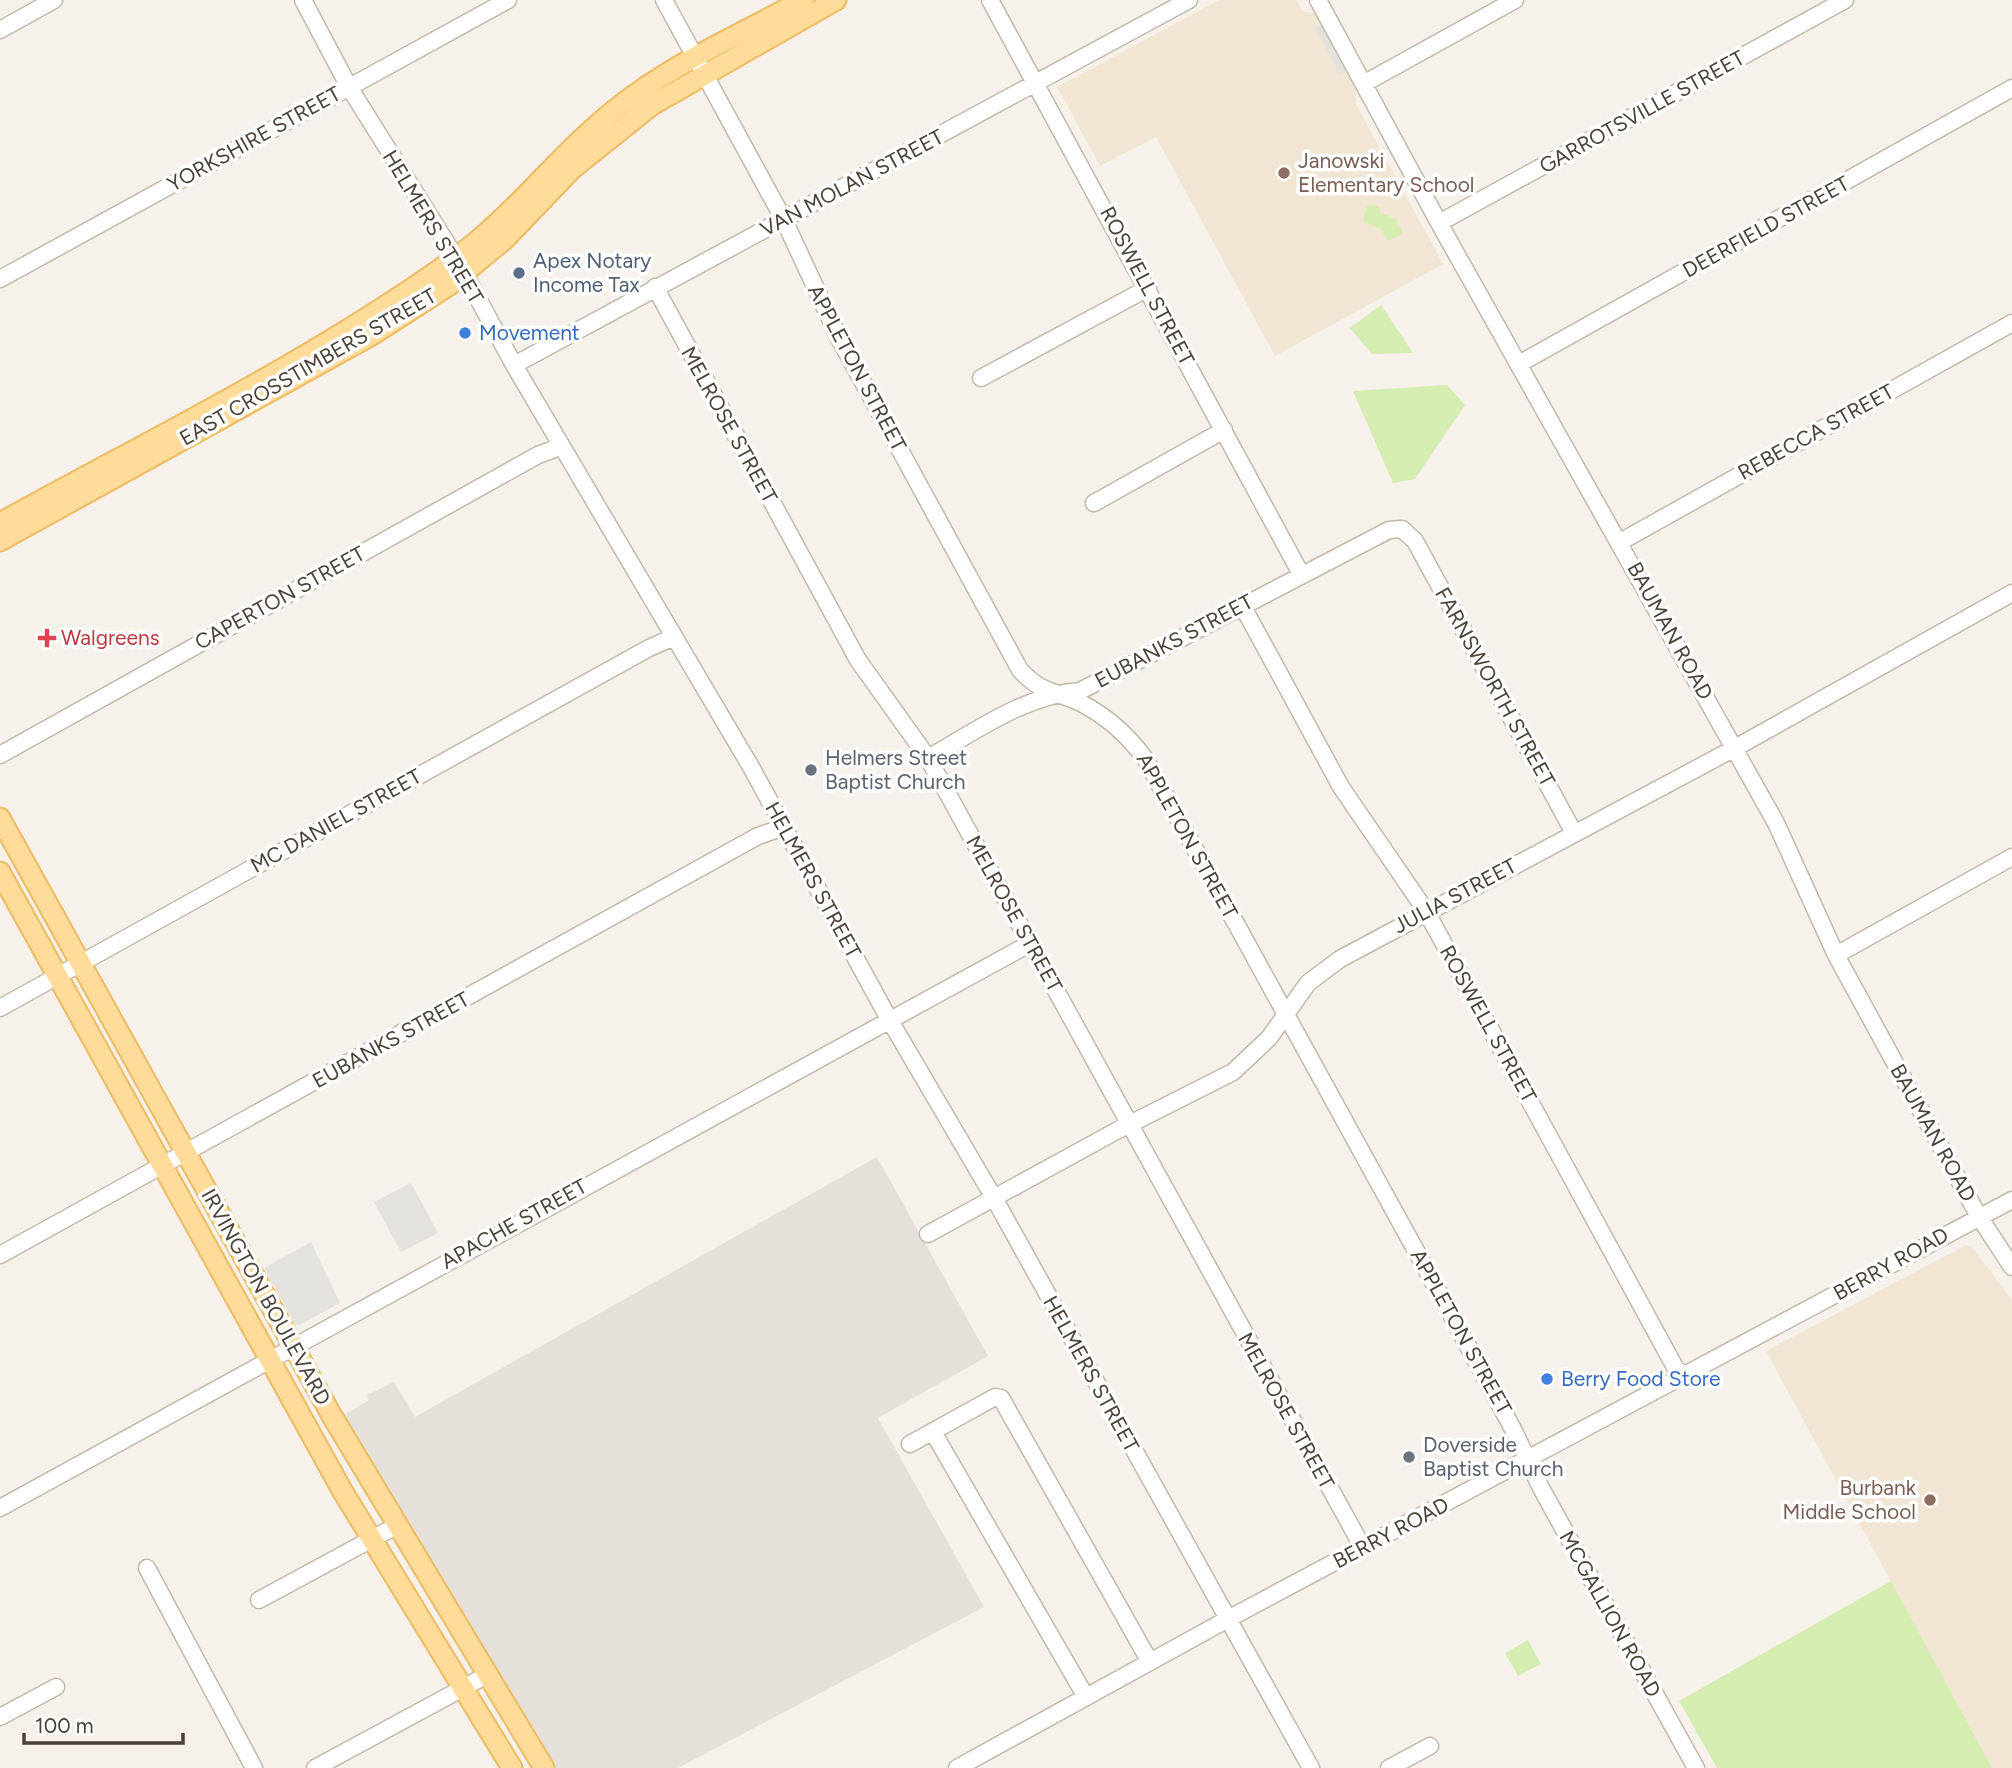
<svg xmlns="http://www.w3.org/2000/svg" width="2012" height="1768" viewBox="0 0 2012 1768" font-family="Figtree,sans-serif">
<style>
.industrial{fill:#e6e0db}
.education{fill:#f0e6d3}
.green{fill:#d5edb0}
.parking{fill:#e4e2de}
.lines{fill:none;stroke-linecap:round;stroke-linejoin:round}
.minor-casing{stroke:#c2b9ab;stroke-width:19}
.major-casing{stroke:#edbb61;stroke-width:23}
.minor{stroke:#fff;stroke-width:16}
.major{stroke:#ffdc9a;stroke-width:19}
.education-dot{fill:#8d6e63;stroke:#fff;stroke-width:2.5}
.service-dot{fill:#5c6f8a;stroke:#fff;stroke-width:2.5}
.shop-dot{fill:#3f7fe0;stroke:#fff;stroke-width:2.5}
.health-dot{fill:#e0444e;stroke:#fff;stroke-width:2.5}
.worship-dot{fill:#6b7280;stroke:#fff;stroke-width:2.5}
.labels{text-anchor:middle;stroke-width:7;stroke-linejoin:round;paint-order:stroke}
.street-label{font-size:21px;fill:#4b4237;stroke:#fff}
.education-label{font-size:21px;fill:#785e54;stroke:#fff;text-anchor:start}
.service-label{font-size:21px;fill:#4e5e75;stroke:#fff;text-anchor:start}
.shop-label{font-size:21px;fill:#366cbe;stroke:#fff;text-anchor:start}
.health-label{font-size:21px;fill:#be3a42;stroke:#fff;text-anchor:start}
.worship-label{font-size:21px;fill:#5b616d;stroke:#fff;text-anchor:start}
</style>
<rect width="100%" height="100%" fill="#f6f1ea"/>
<path class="industrial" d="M877,1157l111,199 -110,62 106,189 -306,161h-123l-211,-353 25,-15 -2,-5 27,-13 21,35z"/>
<path class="education" d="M1219,0h77l8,12 16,1 36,63v28l87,160 -168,92 -119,-219 -56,29 -43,-79z
M1966,1245l6,2 40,53v468h-20l-226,-417z"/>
<path class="green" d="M1372,204l7,3 1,6 16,6 7,14 -15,8 -7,-12 -18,-7 4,-16z
M1381,305l32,48 -41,1 -22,-26z
M1447,385l18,20 -50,74 -22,4 -40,-92z
M1891,1581l101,187h-275l-38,-67z
M1528,1640l13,24 -23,12 -13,-23z"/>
<path class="parking" d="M1330,20l25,46 -15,8 -25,-46z
M411,1183l27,50 -37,19 -27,-50z
M311,1242l29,61 -41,22 -4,-1 -31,-56z"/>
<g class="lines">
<g class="minor-casing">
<path id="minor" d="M303,0l46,87 107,171 58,107 237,402 138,252 105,179 317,570
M664,0l120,220 56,120 180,330c22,24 34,20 61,33 27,14 47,32 65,57l302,549 66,122 27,57 155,280
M990,0l311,574
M1318,0l121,223 337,600 60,132 142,260 34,52
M0,30l54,-30
M1365,83l150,-83
M1439,223l406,-223
M0,279l508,-279
M655,287l203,373 70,98 435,790
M1519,364l493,-276
M514,365l675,-365
M981,378l167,-90
M1094,503l130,-73
M1620,542l392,-219
M1242,605l99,182 85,124 250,458 8,6
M0,755l538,-300 24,-9
M928,758c48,-27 97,-63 152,-67l309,-161 13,-1 13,12 159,292
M1836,955l176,-98
M0,1008l649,-360 25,-11
M928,1234l190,-104 115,-58 36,-34 39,-55 32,-24 395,-211 277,-155
M0,1255l758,-419 26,-9
M933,1432l153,265
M910,1444l85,-47 6,1 149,264
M0,1508l1029,-564
M147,1568l107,200
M259,1600l137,-74
M0,1717l56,-30
M315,1768l174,-94
M957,1768l271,-149 784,-419
M1389,1768l41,-22"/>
</g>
<g class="major-casing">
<path id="major" d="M0,523c152,-84 312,-162 453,-263 60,-43 105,-105 163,-151 55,-45 125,-75 187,-109
M0,541l372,-206 79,-51 54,-45 67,-70 80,-64 184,-105
M0,818l332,598 212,352
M0,872l343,620 169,276"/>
</g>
<use href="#minor" class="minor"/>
<use href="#major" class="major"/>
</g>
<g class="education-dot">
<circle cx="1284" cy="173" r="7"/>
<circle cx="1930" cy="1500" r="7"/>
</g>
<circle class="service-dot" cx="519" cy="273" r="7"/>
<g class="shop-dot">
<circle cx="465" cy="333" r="7"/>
<circle cx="1547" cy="1379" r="7"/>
</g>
<path class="health-dot" d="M43.5 627.5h7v7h7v7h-7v7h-7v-7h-7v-7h7z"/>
<g class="worship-dot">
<circle cx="811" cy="770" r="7"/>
<circle cx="1409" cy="1457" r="7"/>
</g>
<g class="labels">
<g class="street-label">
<text transform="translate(1642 112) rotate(-29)" y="7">GARROTSVILLE STREET</text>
<text transform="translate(254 139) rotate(-29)" y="7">YORKSHIRE STREET</text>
<text transform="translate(852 183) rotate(-28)" y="7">VAN MOLAN STREET</text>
<text transform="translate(433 227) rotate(59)" y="7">HELMERS STREET</text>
<text transform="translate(1766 227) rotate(-29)" y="7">DEERFIELD STREET</text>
<text transform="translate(1147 286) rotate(62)" y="7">ROSWELL STREET</text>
<text transform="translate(308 367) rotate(-30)" y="7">EAST CROSSTIMBERS STREET</text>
<text transform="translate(857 368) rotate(62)" y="7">APPLETON STREET</text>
<text transform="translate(729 425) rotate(61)" y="7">MELROSE STREET</text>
<text transform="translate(1816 432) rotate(-29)" y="7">REBECCA STREET</text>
<text transform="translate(280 598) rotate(-29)" y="7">CAPERTON STREET</text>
<text transform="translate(1670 631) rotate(61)" y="7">BAUMAN ROAD</text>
<text transform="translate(1174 641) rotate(-28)" y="7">EUBANKS STREET</text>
<text transform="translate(1495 687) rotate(61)" y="7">FARNSWORTH STREET</text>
<text transform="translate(336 821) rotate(-29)" y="7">MC DANIEL STREET</text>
<text transform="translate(1187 836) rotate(61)" y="7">APPLETON STREET</text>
<text transform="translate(813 880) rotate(61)" y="7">HELMERS STREET</text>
<text transform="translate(1455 896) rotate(-28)" y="7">JULIA STREET</text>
<text transform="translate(1014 914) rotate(61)" y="7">MELROSE STREET</text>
<text transform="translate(1488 1024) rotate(61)" y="7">ROSWELL STREET</text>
<text transform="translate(391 1040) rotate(-29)" y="7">EUBANKS STREET</text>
<text transform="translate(1933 1133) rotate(61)" y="7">BAUMAN ROAD</text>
<text transform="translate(514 1224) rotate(-29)" y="7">APACHE STREET</text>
<text transform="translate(1891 1264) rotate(-29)" y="7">BERRY ROAD</text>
<text transform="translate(266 1297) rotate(61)" y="7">IRVINGTON BOULEVARD</text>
<text transform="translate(1461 1332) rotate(61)" y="7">APPLETON STREET</text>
<text transform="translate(1091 1374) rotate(61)" y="7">HELMERS STREET</text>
<text transform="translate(1286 1411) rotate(61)" y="7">MELROSE STREET</text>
<text transform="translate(1391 1533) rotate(-28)" y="7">BERRY ROAD</text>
<text transform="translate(1610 1614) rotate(61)" y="7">MCGALLION ROAD</text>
</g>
<g class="education-label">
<text x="1298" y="168">Janowski<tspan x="1298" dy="24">Elementary School</tspan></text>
<text x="1916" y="1495" text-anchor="end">Burbank<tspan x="1916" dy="24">Middle School</tspan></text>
</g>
<g class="service-label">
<text x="533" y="268">Apex Notary<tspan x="533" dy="24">Income Tax</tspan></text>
</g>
<g class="shop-label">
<text x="479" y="340">Movement</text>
<text x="1561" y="1386">Berry Food Store</text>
</g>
<g class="health-label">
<text x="61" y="645">Walgreens</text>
</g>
<g class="worship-label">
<text x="825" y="765">Helmers Street<tspan x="825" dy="24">Baptist Church</tspan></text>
<text x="1423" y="1452">Doverside<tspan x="1423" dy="24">Baptist Church</tspan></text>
</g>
</g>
<path d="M24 1733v10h159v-10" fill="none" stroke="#4b4237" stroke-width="3.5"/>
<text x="35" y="1733" font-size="21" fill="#4b4237" stroke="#ffffff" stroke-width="5" paint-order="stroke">100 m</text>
</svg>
